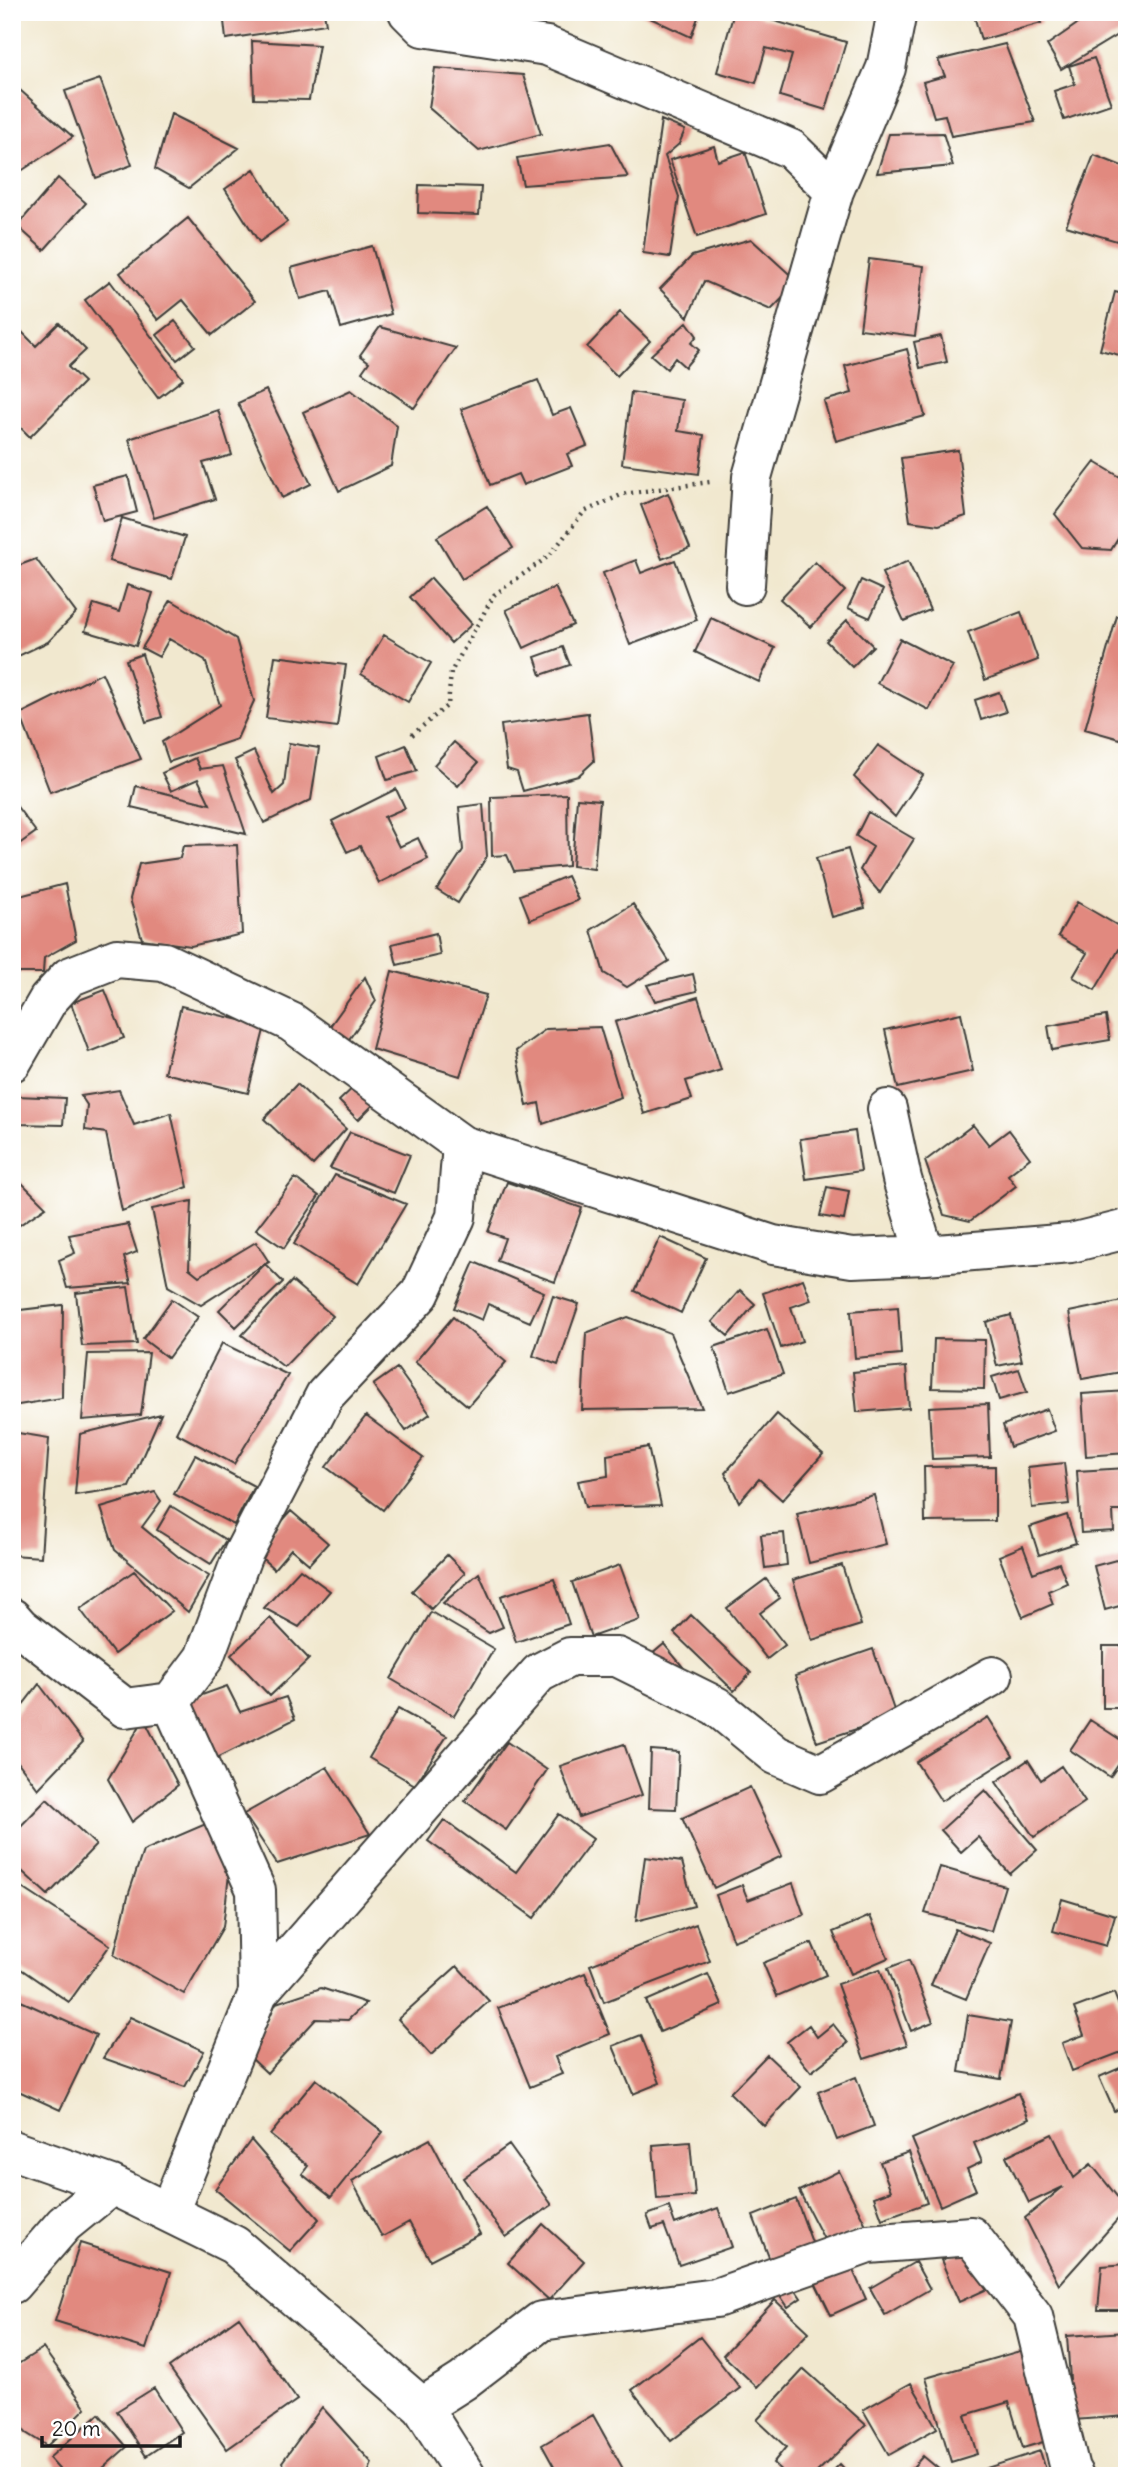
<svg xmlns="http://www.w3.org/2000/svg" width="1139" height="2488" viewBox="0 0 1139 2488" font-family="Delius,sans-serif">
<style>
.building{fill:#e1897f}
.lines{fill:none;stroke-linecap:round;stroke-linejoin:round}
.street-casing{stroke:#3c3b37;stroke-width:42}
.path{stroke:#3c3b37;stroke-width:4.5;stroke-dasharray:2 5;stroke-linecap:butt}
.street{stroke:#fff;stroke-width:38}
</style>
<rect width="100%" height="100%" fill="#fff"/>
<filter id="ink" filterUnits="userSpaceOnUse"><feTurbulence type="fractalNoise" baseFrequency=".0143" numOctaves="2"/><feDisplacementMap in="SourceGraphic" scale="14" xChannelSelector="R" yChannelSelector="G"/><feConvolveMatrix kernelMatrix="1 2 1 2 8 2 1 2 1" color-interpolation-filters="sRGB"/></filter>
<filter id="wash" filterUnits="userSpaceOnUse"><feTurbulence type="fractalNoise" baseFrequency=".00686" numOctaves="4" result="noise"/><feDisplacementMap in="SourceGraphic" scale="28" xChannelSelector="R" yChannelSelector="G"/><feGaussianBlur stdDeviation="1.57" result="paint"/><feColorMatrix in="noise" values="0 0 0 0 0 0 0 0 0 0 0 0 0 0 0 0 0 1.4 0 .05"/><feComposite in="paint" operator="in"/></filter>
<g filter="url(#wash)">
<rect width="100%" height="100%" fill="#f1e8cf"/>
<g id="blocks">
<path class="building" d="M223,12h101l2,12 -100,15z
M477,12h68l-2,12z
M637,12h63l-9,25z
M734,12h10l102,30 -20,68 -46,-14 12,-41 -26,-7 -10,35 -39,-11z
M973,12h63l5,11 -60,17z
M1088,12h37l2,17 -66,40 -14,-24 43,-30z
M252,41l67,4 -10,55 -55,-1z
M1005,44l30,78 -84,14 -6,-21 -11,2 -11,-35 22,-6 -7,-16z
M1094,58l17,46 -47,16 -10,-29 21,-7 -6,-18z
M435,68l88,7 18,59 -62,17 -50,-43z
M100,79l32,86 -36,13 -31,-87z
M12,83l61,54 -61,40z
M171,114l68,34 -50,40 -34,-19z
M661,120l24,10 -6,14 -14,12 14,41 -9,60 -27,-4z
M943,133l10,33 -76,7 12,-39z
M610,143l18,34 -105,8 -6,-27z
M714,146l4,15 27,-9 21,62 -69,23 -27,-77z
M1094,155l33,13v76l-61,-18z
M254,169l33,53 -28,20 -34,-53z
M58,178l28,25 -42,47 -27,-24z
M419,185l62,2 -2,28 -61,-2z
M188,218l67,83 -43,34 -29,-35 -25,20 -38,-47z
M751,239l47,43 -27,28 -67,-29 -16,36 -28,-28 32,-33z
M372,246l19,68 -50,14 -11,-37 -30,8 -9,-31z
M869,259l55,7 -9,70 -55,-7z
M110,281l73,98 -25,19 -73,-98z
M1115,292l12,3v62l-27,-7z
M620,312l30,29 -33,35 -30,-29z
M175,321l20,25 -18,14 -20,-25z
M12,322l24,24 23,-23 27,27 -18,17 16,15 -54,55 -18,-18z
M687,322l10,14 -6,7 8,7 -14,17 -10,-9 -8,11 -16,-14z
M380,327l76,21 -42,60 -52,-36 7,-10 -9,-7z
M941,336l6,26 -27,6 -6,-26z
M907,349l18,67 -89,25 -12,-40 28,-8 -7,-27z
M538,380l14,35 19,-7 16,38 -20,8 5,12 -49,19 -5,-11 -28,11 -29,-76z
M266,390l45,94 -29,14 -44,-95z
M351,390l46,36 -6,40 -52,25 -36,-79z
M631,392l51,8 -4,31 26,4 -5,39 -77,-10z
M218,410l14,45 -29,8 12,36 -61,19 -25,-79z
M958,450l8,66 -27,9 -29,-4 -9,-63z
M1095,462l32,19v43l-16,26 -29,-2 -27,-34z
M128,476l9,36 -34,9 -10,-36z
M668,493l22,55 -28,11 -21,-54z
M487,506l26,42 -51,31 -25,-42z
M122,518l63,19 -13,42 -63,-18z
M36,559l40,54 -28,29 -36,17v-91z
M636,560l5,13 34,-13 22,60 -67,25 -27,-72z
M908,561l22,49 -26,11 -22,-48z
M815,562l30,29 -34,36 -31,-28z
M431,578l41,46 -21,19 -41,-46z
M861,580l22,10 -13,28 -22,-10z
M127,585l26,8 -17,53 -51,-15 9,-27 25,8z
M555,587l18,38 -49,23 -18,-38z
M171,600l65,39 18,62 -17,38 -68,23 -7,-20 58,-37 -15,-45 -36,-21 -10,18 -17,-9z
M1021,612l17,48 -53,20 -17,-48z
M1117,616l10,2v123l-42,-12z
M711,618l64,30 -16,34 -64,-30z
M847,620l26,26 -21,21 -26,-26z
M384,635l47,28 -23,39 -47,-28z
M900,639l53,27 -24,44 -52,-27z
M563,647l7,18 -29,10 -6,-18z
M142,654l20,63 -16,5 -20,-62z
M275,656l71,9 -9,62 -71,-9z
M102,673l39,86 -91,33 -30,-78z
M999,692l7,20 -25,8 -6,-20z
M588,713l6,48 -16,15 -55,15 -6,-19 -10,-3 -6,-44z
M454,742l24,21 -20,23 -24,-21z
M289,743l30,5 -8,52 -47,23 -29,-63 19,-9 20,43 10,-9z
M406,745l11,26 -30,9 -8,-24z
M878,745l45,30 -28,42 -41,-40z
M195,758l5,11 23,-3 23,68 -115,-27 5,-21 74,18 -12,-25 -27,12 -9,-18z
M396,789l9,19 -21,9 15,30 19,-9 10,21 -49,24 -19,-37 -13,6 -15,-31z
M567,794l1,72 -54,5 -7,-16 -15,1 -1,-59z
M577,798l23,2 -6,69 -22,-3z
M12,800l24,32 -24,17z
M483,804l4,52 -29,47 -21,-13 26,-40 -4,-43z
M868,812l46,27 -34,54 -20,-23 13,-23 -17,-11z
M237,845l5,89 -51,12 -49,-7 -12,-40 9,-35 41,-6 3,-12z
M848,849l17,59 -33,9 -16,-59z
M567,876l11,24 -48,20 -10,-25z
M65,884l11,56 -32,18 -1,15h-30l-1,-75z
M1077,902l50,29v5l-32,54 -22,-13 14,-24 -29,-17z
M633,904l36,57 -42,26 -23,-14 -13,-43z
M436,933l4,22 -43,10 -5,-21z
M392,971l94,24 -26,81 -88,-27z
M693,974l4,17 -42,10 -8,-16z
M365,977l11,24 -29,41 -19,-13z
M105,990l19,48 -35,14 -18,-49z
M698,997l23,73 -35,11 6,18 -48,15 -29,-92z
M181,1006l84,20 -17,67 -84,-20z
M961,1013l12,58 -75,17 -13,-58z
M1106,1016l4,24 -58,10 -4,-24z
M600,1027l21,70 -78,27 -4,-21 -12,3 -11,-55 30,-22z
M297,1084l49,45 -33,36 -49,-46z
M356,1085l18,19 -16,16 -19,-19z
M119,1090l15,35 37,-12 17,74 -66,24 -16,-78 -21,-3 2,-25 -6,-9z
M16,1096l49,2 -2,27 -48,-1z
M973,1125l16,20 20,-15 21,28 -22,17 8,11 -46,35 -26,-6 -19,-54z
M855,1131l6,40 -55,8 -6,-40z
M350,1132l60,23 -16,38 -64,-25z
M12,1173l34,34 -34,23z
M335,1175l71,29 -48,80 -64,-40z
M295,1178l24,18 -35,52 -28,-19z
M507,1182l75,26 -27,74 -58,-21 8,-23 -17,-6z
M827,1187l22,4 -5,29 -24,-4z
M192,1201l-3,67 10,8 57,-34 13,20 -4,2 18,18 -47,45 -17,-17 46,-46 -64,41 -33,-19 -16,-77z
M128,1224l9,28 -13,5 7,26 -64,5 -8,-28 16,-7 -6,-18z
M660,1237l46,21 -25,55 -46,-22z
M474,1262l70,30 -14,30 -42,-18 -6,16 -28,-12z
M803,1279l8,21 -20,7 11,34 -21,7 -18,-55z
M292,1281l41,35 -49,51 -42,-32z
M128,1287l9,57 -55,2 -6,-53z
M740,1290l15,14 -27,32 -16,-14z
M553,1296l26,8 -21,61 -25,-9z
M172,1299l26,18 -30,41 -25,-19z
M1127,1300v71l-45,8 -13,-67z
M63,1305l-1,93 -50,8v-95z
M898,1307l3,47 -46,4 -4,-47z
M1011,1315l11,46 -25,5 -11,-44z
M453,1317l53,45 -38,44 -53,-44z
M628,1317l42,16 32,75 -120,2 4,-77z
M767,1329l16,45 -54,18 -15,-45z
M934,1339l51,1 -1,49 -52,-1z
M222,1343l66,32 -54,89 -58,-31z
M149,1353l-8,62 -59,5 6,-66z
M906,1367l3,41 -52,4 -4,-40z
M397,1368l33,46 -24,17 -33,-46z
M1019,1369l8,23 -28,8 -7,-23z
M1127,1391v62l-41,3 -4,-62z
M988,1404l2,53 -58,2 -3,-52z
M1047,1409l8,22 -45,16 -7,-22z
M161,1414l-32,73 -54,8 5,-61z
M777,1414l46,40 -41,46 -23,-21 -20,23 -14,-29z
M366,1416l57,42 -40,52 -57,-43z
M12,1432l37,6 -8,119 -29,-2z
M648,1447l13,58 -76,2 -7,-26 30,-5 -1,-21z
M195,1455l59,31 -20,39 -60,-31z
M1064,1463l5,41 -37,4 -4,-41z
M995,1466v55l-70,1 -1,-55z
M1127,1468v43h-14l1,20 -33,2 -4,-62z
M155,1492l6,9 -19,26 39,32 28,17 -21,36 -73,-62 -14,-42z
M874,1495l12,49 -77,19 -12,-49z
M171,1506l55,34 -15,24 -54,-34z
M291,1511l37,32 -19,21 -18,-15 -17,20 -19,-17z
M1067,1515l9,28 -37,12 -9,-28z
M784,1533l3,32 -22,3 -4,-33z
M1023,1546l10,27 26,-10 8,20 -19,8 5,13 -30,13 -24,-61z
M447,1555l18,18 -34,36 -19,-18z
M1127,1557v47l-22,6 -11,-44z
M620,1565l20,55 -49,17 -19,-55z
M842,1565l19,60 -49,15 -19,-60z
M300,1569l30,22 -31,36 -35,-19z
M134,1571l38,40 -58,43 -34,-45z
M479,1573l24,54 -14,6 -46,-30z
M554,1579l15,45 -53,18 -15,-46z
M766,1579l14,19 -20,15 25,32 -18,14 -40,-51z
M431,1612l63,37 -40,67 -63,-37z
M691,1615l60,58 -17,18 -60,-58z
M270,1618l39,41 -39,37 -39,-41z
M664,1644l20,24 -20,16 -19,-24z
M1103,1646h24v62h-24z
M873,1649l23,67 -79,26 -22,-66z
M39,1684l44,58 -45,47 -26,-35v-35z
M227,1686l13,26 46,-15 9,22 -82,41 -25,-60z
M398,1709l49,27 -32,49 -46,-27z
M988,1717l25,39 -72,45 -25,-39z
M144,1719l34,66 -46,37 -24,-43z
M1090,1720l37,24v8l-17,25 -40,-27z
M507,1742l40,28 -41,60 -41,-29z
M624,1744l18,51 -63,22 -19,-51z
M651,1750l28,2 -3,57 -27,-1z
M1028,1760l13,20 20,-14 24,36 -51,35 -38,-55z
M327,1767l43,67 -93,30 -33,-50z
M750,1787l32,69 -68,32 -32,-70z
M985,1790l52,60 -27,24 -32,-37 -17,15 -20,-22z
M47,1799l49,46 -48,50 -36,-33v-27z
M559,1814l34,25 -59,79 -106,-77 16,-21 72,52z
M208,1823l21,51 -6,53 -39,67 -70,-39 14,-59 15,-45z
M645,1857l37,5 12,44 -58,15z
M940,1867l65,19 -14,45 -66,-18z
M12,1881l98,64 -41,57 -57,-39z
M793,1883l11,32 -71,26 -17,-46 26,-10 6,15z
M1062,1899l53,16 -9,31 -53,-15z
M870,1916l18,42 -37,16 -18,-42z
M696,1924l14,37 -106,41 -14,-37z
M955,1929l35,14 -24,56 -35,-14z
M812,1943l14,32 -49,21 -14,-33z
M909,1960l24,62 -22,9 -23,-63z
M457,1966l32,35 -58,54 -33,-36z
M880,1969l27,76 -43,14 -27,-75z
M585,1973l25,61 -55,23 7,17 -32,13 -32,-79z
M708,1974l14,31 -62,27 -14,-31z
M321,1988l45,15 -18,17 -32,-1 -49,54 -17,-16 26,-54z
M1114,1993l13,34v23l-55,21 -10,-28 22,-8 -10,-27z
M12,1997l84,38 -36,75 -48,-22z
M968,2015l43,7 -10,57 -42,-7z
M130,2017l74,34 -19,36 -82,-29z
M833,2024l15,19 -37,29 -24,-30 22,-17 8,12z
M641,2035l19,48 -27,11 -20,-48z
M767,2055l34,32 -37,39 -34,-33z
M1127,2065v40l-13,6 -15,-34z
M856,2077l18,49 -37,14 -19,-48z
M316,2079l67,53 -52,65 -29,-23 6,-8 -38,-31z
M1018,2093l11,26 -55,24 8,19 -15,7 9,21 -36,16 -28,-67z
M1052,2134l22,44 17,-14 36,45 -68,76 -34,-67 38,-31 -34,16 -23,-47z
M430,2139l50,95 -50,26 -21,-38 -27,15 -30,-56z
M251,2140l68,79 -29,32 -75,-62z
M1127,2140v31h-4l-2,-30z
M690,2142l5,54 -38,3 -4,-54z
M509,2145l43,60 -46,32 -43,-59z
M909,2152l18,51 -45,16 -8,-22 17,-6 -11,-29z
M839,2171l27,54 -39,20 -28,-54z
M796,2199l18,49 -42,17 -19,-49z
M669,2207l6,17 43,-16 14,39 -53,18 -15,-40 -12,4 -5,-14z
M543,2224l41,37 -35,39 -41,-37z
M80,2243l91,29 -25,77 -91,-28z
M976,2245l18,41 -35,16 -18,-42z
M847,2257l19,42 -35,16 -20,-41z
M915,2262l15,27 -45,26 -15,-27z
M1127,2264v46h-29l4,-44z
M788,2279l13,19 -13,9 -13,-19z
M775,2300l34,32 -52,55 -34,-32z
M239,2317l58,83 -70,49 -58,-82z
M1125,2332l2,84 -67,5 -3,-42h13l-3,-43z
M700,2337l40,51 -69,53 -39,-51z
M43,2348l43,60 -39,38 -21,-13 -14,-19v-46z
M1027,2349l26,90 -30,9 -14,-46 -44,13 12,39 -26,8 -25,-84z
M804,2369l62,56 -53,51h-26l-14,-13 13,-16 -29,-27z
M911,2383l26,45 -48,27 -26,-45z
M154,2388l28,44 -36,24 -29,-45z
M322,2407l50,56 -5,13h-76l-9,-14z
M99,2414l28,33 -33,29h-29l-16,-18z
M593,2415l34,61h-68l-17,-31z
M1040,2451l7,22 -7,3h-64l-2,-4z
M923,2456l24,20h-42z
M840,2464l11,12h-23z"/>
</g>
</g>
<g filter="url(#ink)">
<use href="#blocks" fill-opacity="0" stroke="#3c3b37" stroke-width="2"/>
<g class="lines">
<g class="street-casing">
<path id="street" d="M408,12l15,15 124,19 244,103 43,42
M745,585l7,-108 82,-286 52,-123 11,-56
M12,1062l36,-62 21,-23 48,-19 47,4 127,60 171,123 311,100 79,13 73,-3 146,-12 56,-14
M887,1109l15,70 23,76
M12,1618l8,9 105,81 46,-6
M258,1993l281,-320 31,-16h47l99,49 60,49 44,19 173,-98
M12,2150l100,35 122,60 188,162 44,69
M169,2212l89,-219 -2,-103 -85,-188 33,-44 39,-104 82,-159 95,-101 36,-77 6,-72
M12,2284l52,-60 48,-39
M422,2407l41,-26 78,-60 175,-23 152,-54 103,-8 62,80 37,153 4,7"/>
</g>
<path class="path" d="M412,735l36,-30 3,-33 43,-77 55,-39 35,-44 39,-18 87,-12"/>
<use href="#street" class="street"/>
</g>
</g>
<rect width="1139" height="2488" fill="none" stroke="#fff" stroke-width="42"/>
<path d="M42 2436v10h138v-10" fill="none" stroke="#1c1c1c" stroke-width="3.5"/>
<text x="52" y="2436" font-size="21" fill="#1c1c1c" stroke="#ffffff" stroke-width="5" paint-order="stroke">20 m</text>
</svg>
